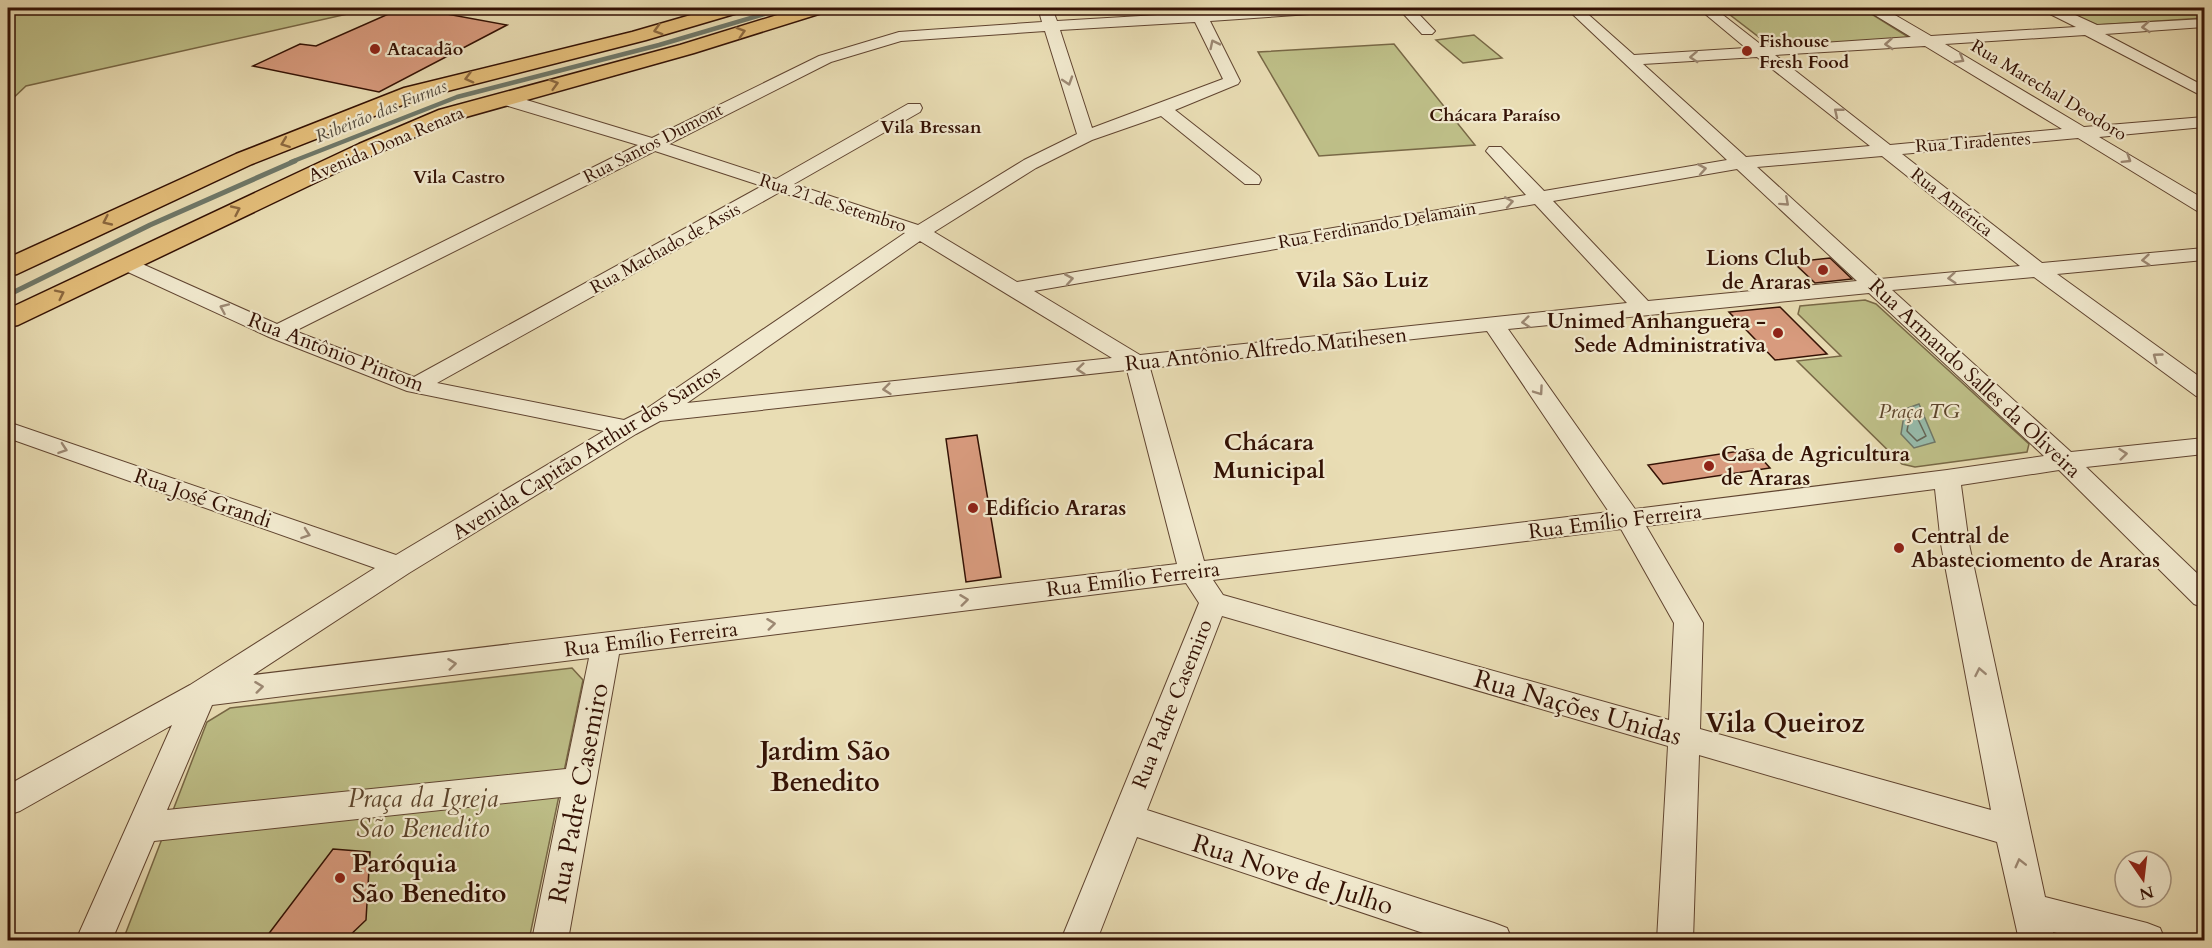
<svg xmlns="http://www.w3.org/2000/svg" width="2212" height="948" viewBox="0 0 2212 948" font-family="Cardo,serif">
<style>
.green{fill:#bebf88;stroke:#786846;stroke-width:1.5}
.water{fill:#97bcac;stroke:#6f7869;stroke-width:1.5}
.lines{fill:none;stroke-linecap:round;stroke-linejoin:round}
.shore{stroke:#656658;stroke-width:1.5}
.stream-far1{stroke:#6f7869;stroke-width:4.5}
.stream{stroke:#6f7869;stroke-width:5}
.building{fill:#d89b7e;stroke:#331104;stroke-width:1.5}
.minor-casing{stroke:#604430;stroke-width:2}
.major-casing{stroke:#331104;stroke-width:3}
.minor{fill:#f1e9ce;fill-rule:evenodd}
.major{fill:#e4be7a;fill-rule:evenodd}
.oneway{stroke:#9c8873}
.oneway2{stroke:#8c683f}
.poi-dot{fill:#8f2418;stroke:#f1e9ce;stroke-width:2}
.labels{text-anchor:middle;stroke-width:4.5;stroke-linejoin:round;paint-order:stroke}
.far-poi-label{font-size:18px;font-weight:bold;fill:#331104;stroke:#f1e9ce;text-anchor:start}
.far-street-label{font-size:18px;fill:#331104;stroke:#f1e9ce}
.far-water-label{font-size:18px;font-style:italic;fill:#564d3f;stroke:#f1e9ce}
.far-neighbourhood-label{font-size:18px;font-weight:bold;fill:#331104;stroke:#f1e9ce}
.poi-label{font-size:21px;font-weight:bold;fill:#331104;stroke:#f1e9ce;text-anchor:start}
.street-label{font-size:21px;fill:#331104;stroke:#f1e9ce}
.park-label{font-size:21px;font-style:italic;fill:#5d452c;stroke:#f1e9ce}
.neighbourhood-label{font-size:22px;font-weight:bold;fill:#331104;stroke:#f1e9ce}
.quarter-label{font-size:24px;font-weight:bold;fill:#331104;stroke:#f1e9ce}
.near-street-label{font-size:26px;fill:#331104;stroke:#f1e9ce}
.near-park-label{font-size:26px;font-style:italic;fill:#5d452c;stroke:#f1e9ce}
.near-poi-label{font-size:26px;font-weight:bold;fill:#331104;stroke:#f1e9ce;text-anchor:start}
.near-neighbourhood-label{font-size:27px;font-weight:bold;fill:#331104;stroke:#f1e9ce}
</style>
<rect width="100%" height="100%" fill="#e9ddb4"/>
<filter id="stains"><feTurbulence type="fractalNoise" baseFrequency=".00333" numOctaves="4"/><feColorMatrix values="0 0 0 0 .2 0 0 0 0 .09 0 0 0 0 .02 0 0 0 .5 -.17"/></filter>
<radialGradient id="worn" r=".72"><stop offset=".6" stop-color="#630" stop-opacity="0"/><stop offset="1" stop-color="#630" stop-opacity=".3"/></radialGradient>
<path class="green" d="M8,8h366l-348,78 -18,17z
M1721,8h141l48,30 -134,9 -8,-3z
M2059,8h125l20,10 -107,7z
M1474,35l28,23 -39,5 -27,-23z
M1394,44l81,101 -156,11 -61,-104z
M1865,300l11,4 153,140 -2,8 -112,15 -13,-3 -105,-103 44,-5 -43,-42 2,-8z
M572,668l11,12 -54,260h-406l84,-218 23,-14z"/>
<path class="water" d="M1919,404l16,38 -21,6 -13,-14 4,-25z"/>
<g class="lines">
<path class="shore" d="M1915,413l11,23 -9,5 -10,-10 3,-17z"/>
<path class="stream-far1" d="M291,162l166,-65 202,-52 126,-37"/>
<path class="stream" d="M8,295l142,-70 145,-64"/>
</g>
<path class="building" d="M402,8h12l93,17 -128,67 -126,-26 47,-22 16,2z
M1830,258l22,21 -37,4 -22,-21z
M1780,307l47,47 -52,6 -46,-48z
M977,435l24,142 -35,5 -20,-143z
M1753,449l17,19 -107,16 -15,-19z
M333,849l37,3 -4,68 -21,20h-81z"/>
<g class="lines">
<g class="minor-casing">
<path id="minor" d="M1038,8h14l5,13 134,-8 -2,-5h14l2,4 73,-4h69l-7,4 -130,9 30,60 -2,3 -63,26 84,66 2,4 -2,4h-14l-84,-68 -69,24 -56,28 -102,64 83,50 509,-87 -40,-44 3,-4h12l43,44 183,-31 -161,-152h15l53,47 112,-7 -48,-40h16l50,39 147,-10 -43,-26 -2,-3h17l48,28 145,-9 -32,-16 -2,-3h18l37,17 107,-6v8l-99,7 99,52v11l-119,-62 -140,9 139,83 120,-10v10l-105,10 105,62v14l-7,-2 -119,-73 -176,16 140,109 162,-15v12l-147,14 147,106v18l-8,-2 -162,-119 -142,13 179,162 133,-14v16l-118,13 118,113v28l-10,-4 -135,-134 -98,15 8,59 76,353 102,26 13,5 5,12h-81l-31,-8 2,8h-36l-22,-98 -298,-87 -6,185h-36l11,-194 -446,-130 -75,194 347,113 13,5 5,12h-68l-307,-103 -40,103h-36l138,-337 -13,-20 -567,71 -51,286h-36l29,-143 -407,44 -42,99h-36l96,-215 -152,86 -12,4v-30l182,-100 185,-117 -367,-130v-16l388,133 208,-124 -197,-40 -138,-54 -152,-70 -3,-4 3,-4 7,-2 7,2 146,65 361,-179 -140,-42 -2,-4 2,-4h12l142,43 167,-82 80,-24 143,-10zM1195,22l28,57 -131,49 -32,-98zM1045,31l32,103 -53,26 -106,65 -124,-41 126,-72 2,-4 -2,-4h-12l-132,75 -107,-35 162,-82 70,-21zM1925,46l137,83 -172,16 -115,-90zM1757,57l113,89 -124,11 -103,-93zM655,151l107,35 -348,191 -119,-46zM1882,156l138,110 -140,13 -123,-112zM1737,169l120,112 -209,20 -95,-100zM780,192l125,41 -259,176 -22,11 -187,-37zM1535,204l92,99 -487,52 -106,-64zM920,241l192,117 -425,45zM1869,293l175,163 -97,14 -312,39 -127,-180zM1487,331l122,181 -405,49 -54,-193zM1127,370l50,194 -924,111 156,-102 227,-139 24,-13zM1935,489l6,55 50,266 -291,-81 3,-106 -57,-97zM1621,529l53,94 -5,97 -446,-125 -10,-15zM589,658l-23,111 -399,41 45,-105z
M1398,8h15l22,23 -3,3h-10z"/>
</g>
<g class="major-casing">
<path id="major" d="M715,8h28l-2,4 -95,28 -226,58 -168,66 -235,110 -9,2v-18l228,-104 168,-66 228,-56z
M800,8h27l-2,4 -131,41 -239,67 -80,34 -357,171 -10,2v-18l351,-165 80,-34 241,-65z"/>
</g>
<use href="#minor" class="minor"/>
<use href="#major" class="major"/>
</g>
<defs><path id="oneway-chevron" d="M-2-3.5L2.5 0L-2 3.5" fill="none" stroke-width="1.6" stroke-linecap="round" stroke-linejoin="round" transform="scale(1.5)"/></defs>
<g class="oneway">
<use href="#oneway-chevron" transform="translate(2146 27) rotate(176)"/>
<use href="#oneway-chevron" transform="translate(1214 44) rotate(-116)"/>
<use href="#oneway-chevron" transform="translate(1889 44) rotate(176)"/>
<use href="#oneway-chevron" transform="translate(1694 57) rotate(177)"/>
<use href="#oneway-chevron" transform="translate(1960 59) rotate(31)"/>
<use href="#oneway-chevron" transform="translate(1068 81) rotate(72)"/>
<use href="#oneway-chevron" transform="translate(1838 112) rotate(-141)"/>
<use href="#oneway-chevron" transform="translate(2127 159) rotate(32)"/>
<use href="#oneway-chevron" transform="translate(1702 169) rotate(-10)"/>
<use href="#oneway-chevron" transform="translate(1509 202) rotate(-10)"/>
<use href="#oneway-chevron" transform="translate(1785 202) rotate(42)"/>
<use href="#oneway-chevron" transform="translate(2146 260) rotate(175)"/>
<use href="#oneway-chevron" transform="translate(1952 278) rotate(175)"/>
<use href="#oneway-chevron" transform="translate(1069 279) rotate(-10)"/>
<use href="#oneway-chevron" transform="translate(224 308) rotate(-156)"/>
<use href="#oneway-chevron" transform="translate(1526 322) rotate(174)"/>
<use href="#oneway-chevron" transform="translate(2157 357) rotate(-144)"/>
<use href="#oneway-chevron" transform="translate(1081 369) rotate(174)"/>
<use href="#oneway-chevron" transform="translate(887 389) rotate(174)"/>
<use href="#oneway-chevron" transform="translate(1539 391) rotate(55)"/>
<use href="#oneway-chevron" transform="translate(63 449) rotate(19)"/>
<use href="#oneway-chevron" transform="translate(2123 454) rotate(-6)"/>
<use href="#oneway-chevron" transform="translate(306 534) rotate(19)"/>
<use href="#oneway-chevron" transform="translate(964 600) rotate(-7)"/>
<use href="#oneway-chevron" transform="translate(771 624) rotate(-7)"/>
<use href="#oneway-chevron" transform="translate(452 664) rotate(-7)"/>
<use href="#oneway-chevron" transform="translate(1980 672) rotate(-101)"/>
<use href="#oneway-chevron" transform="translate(259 687) rotate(-7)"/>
<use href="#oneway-chevron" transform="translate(2020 863) rotate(-104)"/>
</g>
<g class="oneway2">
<use href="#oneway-chevron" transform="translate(658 30) rotate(164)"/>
<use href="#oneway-chevron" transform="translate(741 32) rotate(-17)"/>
<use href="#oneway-chevron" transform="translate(469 78) rotate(165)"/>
<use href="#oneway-chevron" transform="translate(554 84) rotate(-16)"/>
<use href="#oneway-chevron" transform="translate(285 143) rotate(159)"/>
<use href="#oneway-chevron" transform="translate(236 210) rotate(-25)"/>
<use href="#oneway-chevron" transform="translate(107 221) rotate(155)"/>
<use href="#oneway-chevron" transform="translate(60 294) rotate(-26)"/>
</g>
<g class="poi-dot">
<circle cx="375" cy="49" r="6"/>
<circle cx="1747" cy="51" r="6"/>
<circle cx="1823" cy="270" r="6"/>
<circle cx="1778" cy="333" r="6"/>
<circle cx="1709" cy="466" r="6"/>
<circle cx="973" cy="508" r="6"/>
<circle cx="1899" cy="548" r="6"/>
<circle cx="340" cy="878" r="6"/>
</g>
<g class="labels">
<g class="far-poi-label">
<text x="1759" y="47">Fishouse<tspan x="1759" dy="21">Fresh Food</tspan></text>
<text x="387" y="55">Atacadão</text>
</g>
<g class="far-street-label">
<text transform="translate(2049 90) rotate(31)" y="6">Rua Marechal Deodoro</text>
<text transform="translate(1973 142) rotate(-4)" y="6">Rua Tiradentes</text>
<text transform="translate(653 143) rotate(-27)" y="6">Rua Santos Dumont</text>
<text transform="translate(386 144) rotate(-23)" y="6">Avenida Dona Renata</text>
<text transform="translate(1952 202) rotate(38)" y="6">Rua América</text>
<text transform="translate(833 203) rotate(18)" y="6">Rua 21 de Setembro</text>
<text transform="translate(1377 225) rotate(-10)" y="6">Rua Ferdinando Delamain</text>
<text transform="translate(665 248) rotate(-29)" y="6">Rua Machado de Assis</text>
</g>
<g class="far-water-label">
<text transform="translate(381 111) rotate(-22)" y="6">Ribeirão das Furnas</text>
</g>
<g class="far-neighbourhood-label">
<text x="1495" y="121">Chácara Paraíso</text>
<text x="931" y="133">Vila Bressan</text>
<text x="459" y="183">Vila Castro</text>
</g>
<g class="poi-label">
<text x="1811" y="265" text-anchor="end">Lions Club<tspan x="1811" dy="24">de Araras</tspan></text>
<text x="1766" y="328" text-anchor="end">Unimed Anhanguera -<tspan x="1766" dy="24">Sede Administrativa</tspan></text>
<text x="1721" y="461">Casa de Agricultura<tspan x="1721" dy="24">de Araras</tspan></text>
<text x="985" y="515">Edifício Araras</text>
<text x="1911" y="543">Central de<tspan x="1911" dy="24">Abasteciomento de Araras</tspan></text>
</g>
<g class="street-label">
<text transform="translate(1266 349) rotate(-6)" y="7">Rua Antônio Alfredo Matihesen</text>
<text transform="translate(336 352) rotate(21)" y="7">Rua Antônio Pintom</text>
<text transform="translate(1975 378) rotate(43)" y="7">Rua Armando Salles da Oliveira</text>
<text transform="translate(586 452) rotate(-32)" y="7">Avenida Capitão Arthur dos Santos</text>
<text transform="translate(203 498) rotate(19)" y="7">Rua José Grandi</text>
<text transform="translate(1615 521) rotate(-7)" y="7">Rua Emílio Ferreira</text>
<text transform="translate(1133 579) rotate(-7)" y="7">Rua Emílio Ferreira</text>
<text transform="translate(651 639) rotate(-7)" y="7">Rua Emílio Ferreira</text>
<text transform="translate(1172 704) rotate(-68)" y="7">Rua Padre Casemiro</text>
</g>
<g class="park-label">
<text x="1919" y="418">Praça TG</text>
</g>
<g class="neighbourhood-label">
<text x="1362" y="287">Vila São Luiz</text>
</g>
<g class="quarter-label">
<text x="1269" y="450">Chácara<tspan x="1269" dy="28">Municipal</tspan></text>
</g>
<g class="near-street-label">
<text transform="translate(1578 707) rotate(16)" y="9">Rua Nações Unidas</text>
<text transform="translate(578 793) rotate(-79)" y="9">Rua Padre Casemiro</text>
<text transform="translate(1293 874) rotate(18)" y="9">Rua Nove de Julho</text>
</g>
<g class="near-park-label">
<text x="423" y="807">Praça da Igreja<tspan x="423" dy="30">São Benedito</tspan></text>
</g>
<g class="near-poi-label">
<text x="352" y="872">Paróquia<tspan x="352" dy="30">São Benedito</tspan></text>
</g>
<g class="near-neighbourhood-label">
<text x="1785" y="732">Vila Queiroz</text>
<text x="825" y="760">Jardim São<tspan x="825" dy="31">Benedito</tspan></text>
</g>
</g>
<rect width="2212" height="948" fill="none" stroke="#e9ddb4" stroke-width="30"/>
<rect x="9" y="9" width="2194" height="930" fill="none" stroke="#331104" stroke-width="3"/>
<rect x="15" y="15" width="2182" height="918" fill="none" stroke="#331104" stroke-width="1.5"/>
<g transform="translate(2143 879) rotate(166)"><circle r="28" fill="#f1e9ce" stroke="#a5937d" stroke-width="1.5"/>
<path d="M0-4.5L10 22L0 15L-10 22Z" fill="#8f2418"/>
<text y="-9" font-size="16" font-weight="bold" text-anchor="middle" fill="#331104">N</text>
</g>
<rect width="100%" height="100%" filter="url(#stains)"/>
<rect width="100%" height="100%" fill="url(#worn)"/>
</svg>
